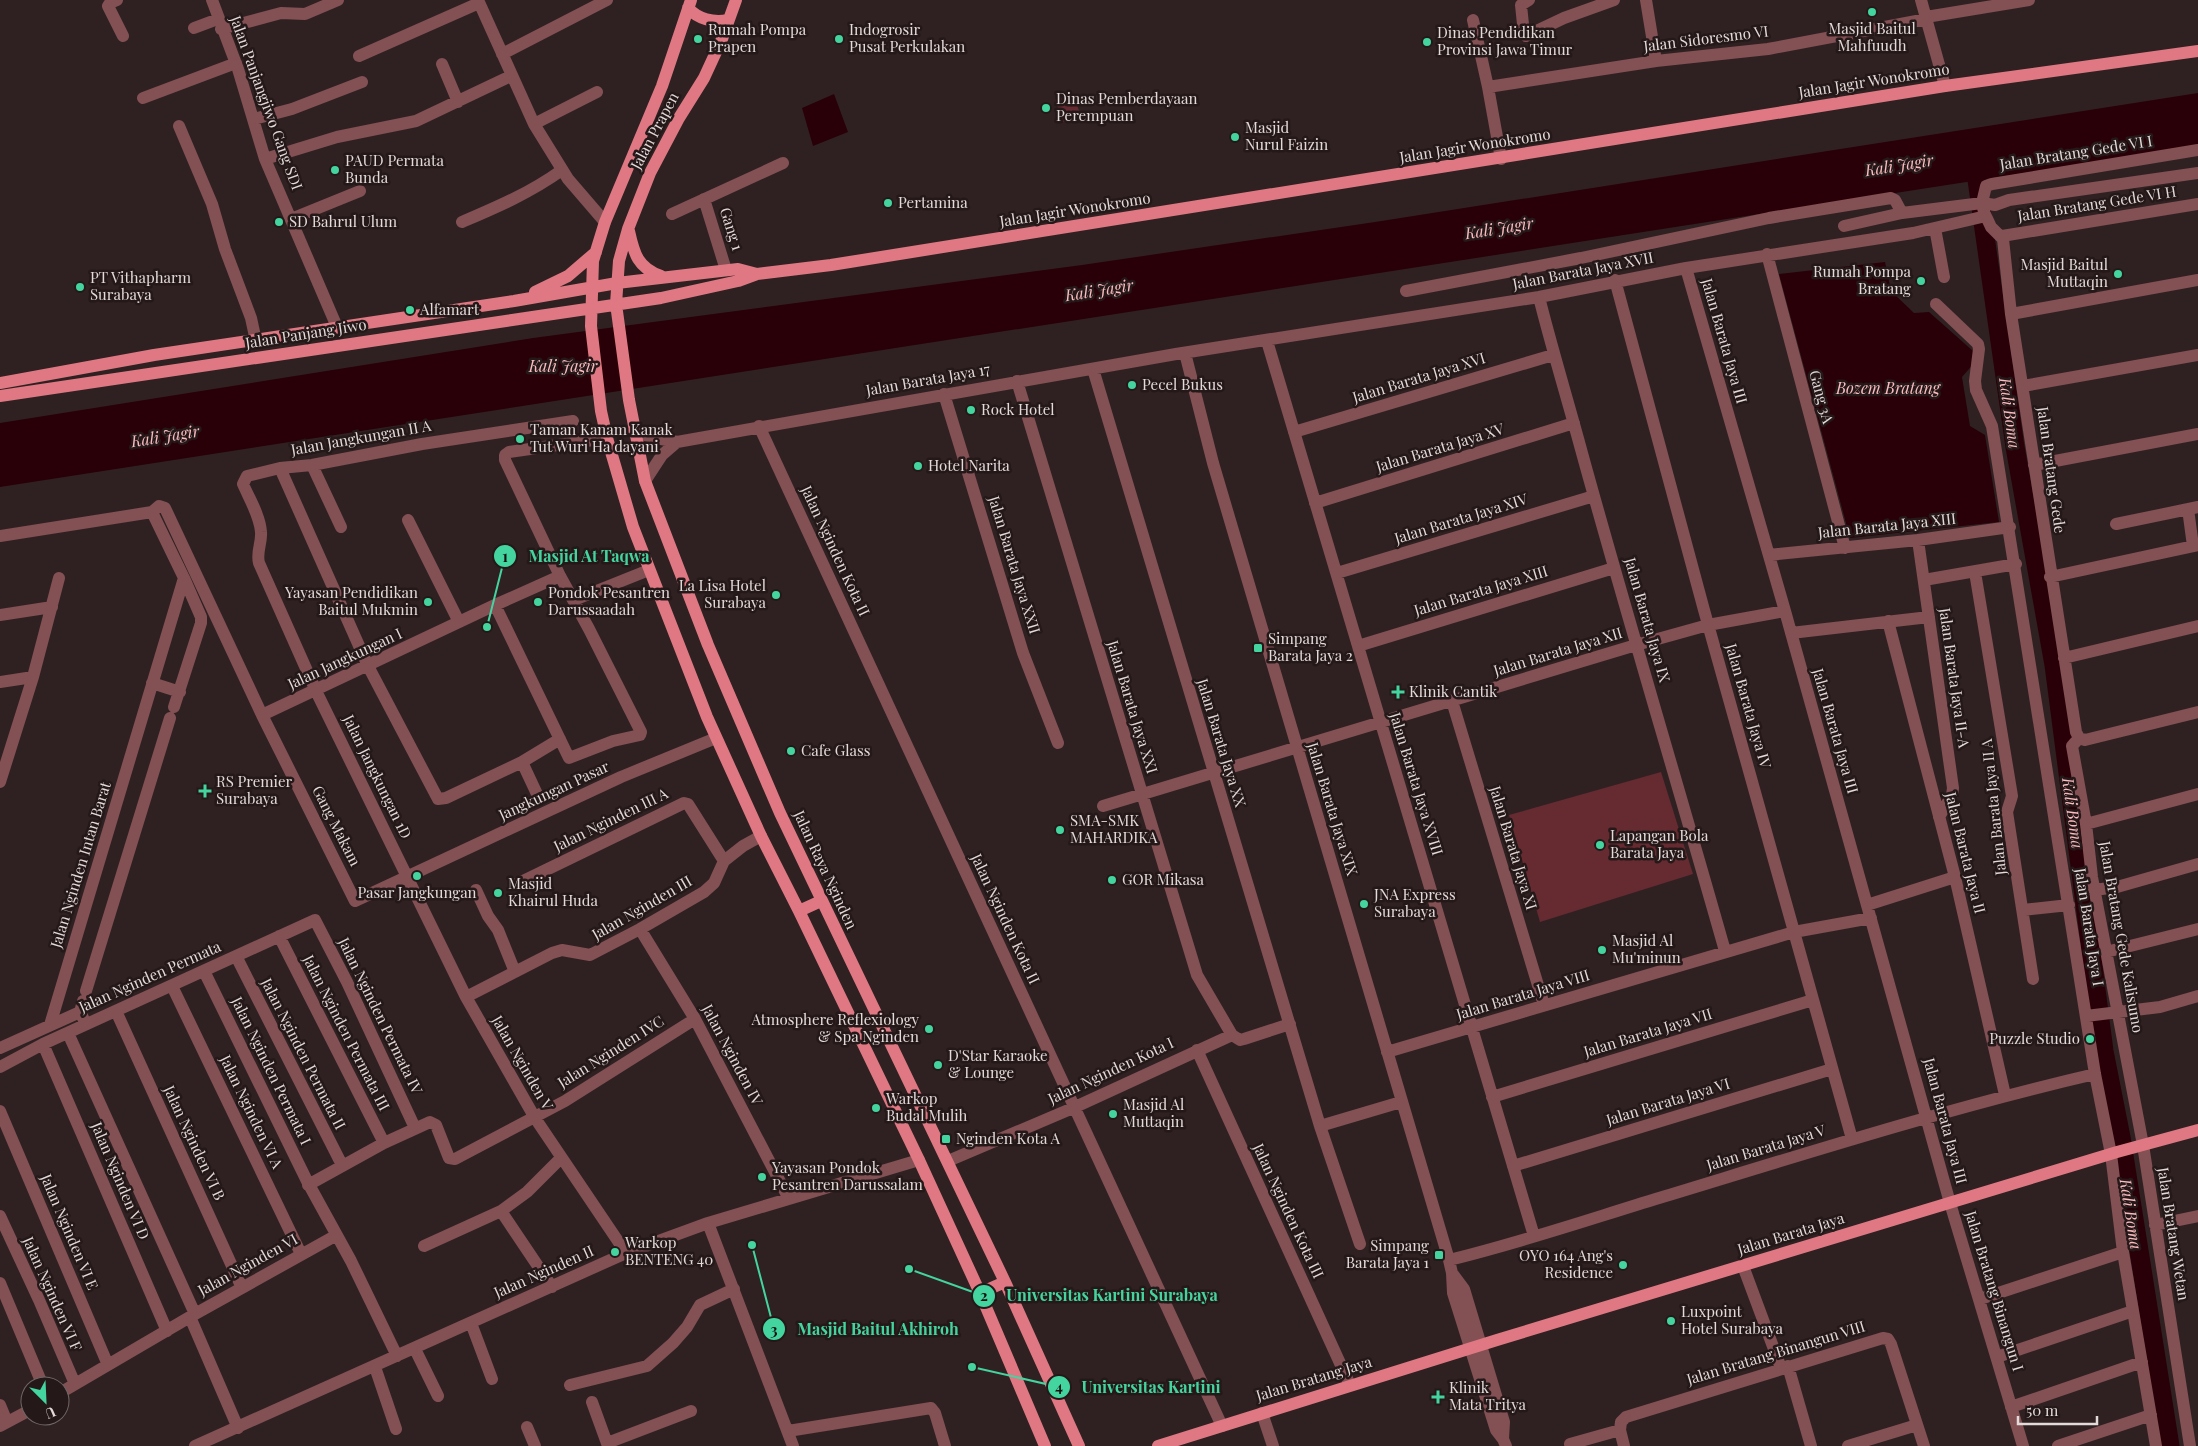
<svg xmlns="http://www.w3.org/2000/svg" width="2198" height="1446" viewBox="0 0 2198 1446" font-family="'Playfair Display',serif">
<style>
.green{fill:#662a31}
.water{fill:#290007}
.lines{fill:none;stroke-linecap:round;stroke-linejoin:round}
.river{stroke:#290007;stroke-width:19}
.minor{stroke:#835054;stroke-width:12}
.major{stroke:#df7882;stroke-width:12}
.poi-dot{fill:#43d4a0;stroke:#251819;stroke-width:2}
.labels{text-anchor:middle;stroke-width:5;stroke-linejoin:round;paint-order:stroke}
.poi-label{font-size:15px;fill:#e3dada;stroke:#251819;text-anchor:start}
.street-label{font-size:15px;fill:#e3dada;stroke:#251819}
.water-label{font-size:16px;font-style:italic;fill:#fbbdc0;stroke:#251819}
.leader{fill:none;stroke:#43d4a0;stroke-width:2}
.callout-dot{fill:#43d4a0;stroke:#251819;stroke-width:2}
.mark-label{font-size:15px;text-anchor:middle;font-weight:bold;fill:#111}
.callout-label{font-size:16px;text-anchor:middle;font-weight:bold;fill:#43d4a0;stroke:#251819;stroke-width:5;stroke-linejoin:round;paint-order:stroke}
</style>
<rect width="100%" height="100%" fill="#2f2122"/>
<path class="green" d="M1073,94l8,22 -18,6 -8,-22z
M1661,772l32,102 -153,48 -31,-107z"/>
<path class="water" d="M2198,93v53l-2198,341v-64l533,-85 549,-73 293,-43z
M834,94l14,38 -35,14 -11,-38z
M1885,262l6,29 23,22 15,-1 44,39 3,10 -14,16 8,49 15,9 14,87 -149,16 -71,-264z"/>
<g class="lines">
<path class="river" d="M1977,180l38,267 39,218 50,386 17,86 49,309"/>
<path class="minor" d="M117,0l-7,3 -2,3 15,30
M212,0l26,69 27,90 72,168
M478,0l56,124 34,55 37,43
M1529,0l-8,5 3,29 2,2 38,-18 50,-18
M1646,0l10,61
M1921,0l24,86
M1926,17l103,-17
M1473,20l15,67 13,72
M194,28l24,-9
M221,29l60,-16 24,1 33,-14
M502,54l105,-54
M359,56l120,-53
M442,64l16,38
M1488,87l168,-26 112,-12 159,-30
M143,98l93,-35
M254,119l38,-10 70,-27
M534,124l63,-32
M179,126l33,78 13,45 26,69 5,23
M265,159l72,-22 79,-16 95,-45
M704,199l22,71
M672,214l111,-51
M291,219l69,-28
M462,222c35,-15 68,-29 100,-52
M1844,226l58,-13 80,-10 13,2 14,-5 189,-27
M1935,228l9,49
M2002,236l196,-32
M1767,254l78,294
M1686,268l99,343 165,592 73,243
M1615,280l89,330 148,529
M1406,291l175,-33 188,-40 122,-20 4,2 7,13
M1539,297c13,52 29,104 43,156 46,167 96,332 143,498
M1936,304l42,40 1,5 -4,32 1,9 16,36 103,648 16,80 12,98 33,194
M2011,314l187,-34
M1267,341l267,895
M1185,353l28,110 236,797 3,13 1,20 43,137 7,9 3,7
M1093,369l227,757 40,118
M1017,381l180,594 35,60
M2023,386l175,-31
M944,394l79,259 35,90
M573,421l-151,23 -110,21 -32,3 -33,8 -4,8c6,14 17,32 18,48 1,11 -5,20 -2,31l57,128 150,306 69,121 91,135
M759,426l463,1000
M634,431l17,6 26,5 499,-88 363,-57 147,-29 227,-35 73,-17
M1294,432l259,-77
M312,465l29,62
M2034,465l164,-31
M280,468l88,198 70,133 8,-1 76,-36 38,-23
M645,481l17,-26 15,-13
M1315,503l259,-80
M2188,509l5,37
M152,512l7,-6 6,2 97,207 93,186 266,-124 95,-39
M152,512l32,66 17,39v6l-27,84
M408,520l51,102
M2116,524l82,-17
M0,536l152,-24
M1918,540l35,248 -1,7 -13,22
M1769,555l149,-15 92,-13
M1975,572l37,224 -5,16 26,167
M1337,573l257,-77
M2050,577l148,-32
M1924,580l92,-16
M574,600l75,-30
M495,605l74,153 44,-17 27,-6 1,-3 -52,-103 -29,-53 -55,-116v-5l4,-3 98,-14
M0,615l52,-8
M1888,621l67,256 50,218
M1791,633l138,-16
M1358,646l256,-78
M2064,658l134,-32
M0,682l33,-5
M152,683l28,9
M1452,701l92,304
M262,715l233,-110 65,-29
M2079,738l-3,-6 -65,-418 -8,-75 -12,-12 -7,-15 -2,-9 4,-17 6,-2 206,-34
M2079,738l-7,8 14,78 6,53 51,268 47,301
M2079,738l6,2 113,-28
M522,762l15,32
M0,782l33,-105 26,-99
M1103,806l533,-161 72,-20 77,-14
M2086,824l112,-30
M515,885l169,-82 4,1 36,57
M476,890l12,26 10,14 17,42
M2094,890l23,-3 81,-23
M1867,905l88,-28
M2023,910l46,-5
M640,929l55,90 94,180
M279,936l105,207
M2106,952l92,-23
M236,956l106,209
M204,971l103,210 44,80 46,95
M172,986l129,268
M86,991l84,-273
M466,997l86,-44 10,-3 28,5 50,-26 64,-37 10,-9 10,-22 19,-15 18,-10
M83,1001l-3,11 4,8
M116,1011l126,277
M2086,1016l74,-9 38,-11
M50,1025l134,-447
M68,1033l127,281
M43,1044l124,287
M0,1048l80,-36
M1197,1050l153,335
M1387,1052l407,-120 77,-14
M0,1067l43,-23 272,-124 32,62 68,146
M1492,1097l321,-97
M0,1111l108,254
M1320,1126l81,-24
M948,1161l125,-53 159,-73 8,5 4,-1 46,-15
M1513,1166l319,-97
M308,1185l76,-42 46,-21 6,3 13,33 6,1 110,-58 130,-82
M501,1211l51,76
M0,1216l39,84 36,84
M708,1223l85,223
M2155,1225l43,-9
M424,1246l77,-35 26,-19 34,-34
M1449,1260c71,-17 141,-41 210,-62 145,-44 289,-90 436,-124
M1743,1266l38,102
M1452,1273l12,16 40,133 -1,17
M0,1283l43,103
M1980,1299l143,-47
M190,1317l48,111
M471,1323l21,56
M415,1349l23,47
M1997,1357l136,-46
M1788,1366l23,80
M375,1367l21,62
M570,1385l77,-19 26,-23 14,-16 13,-22 34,-16
M60,1393l135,-79 140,-78
M592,1402l16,44
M0,1405l7,17
M2011,1407l131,-45
M1262,1413l11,33
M0,1426l30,-16
M527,1427l8,19
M788,1431l143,-23 4,5 10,33
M607,1443l84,-32
M1570,1444l50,-14
M195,1446l431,-193 82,-30 211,-63
M1624,1446l-4,-16 1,-8 5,-5 257,-79 5,1 3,5 33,102
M1848,1446l69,-21
M2058,1446l93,-31"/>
<path class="major" d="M691,0l-29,86 -57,136 -12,39 -2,65 10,85 6,27 26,89 74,190 54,119 38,75 120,249 61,133 65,153
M736,0l-14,39 -18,39 -25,40 -29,55 -22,56 -9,32 -3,43 3,22 10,74 16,81 63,164 72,168 225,469 74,164
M688,8c10,11 25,15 40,12
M629,231c5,23 9,37 32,45
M535,292l33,-16 28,-24
M0,383l154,-28 360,-54 103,-18 121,-14 19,5
M0,396l661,-98 77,-17 19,-7 74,-9 1114,-179 253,-35
M799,911l22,-10
M980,1293l25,-11
M1158,1446l339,-106 620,-188 81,-22"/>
</g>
<g class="poi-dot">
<circle cx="1872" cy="12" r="5"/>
<circle cx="698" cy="39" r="5"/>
<circle cx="839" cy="39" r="5"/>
<circle cx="1427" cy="42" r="5"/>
<circle cx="1046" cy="108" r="5"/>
<circle cx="1235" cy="137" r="5"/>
<circle cx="335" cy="170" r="5"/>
<circle cx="888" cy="203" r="5"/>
<circle cx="279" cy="222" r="5"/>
<circle cx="2118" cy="274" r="5"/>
<circle cx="1921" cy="281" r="5"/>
<circle cx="80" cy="287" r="5"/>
<circle cx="410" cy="310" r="5"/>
<circle cx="1132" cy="385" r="5"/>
<circle cx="971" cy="410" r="5"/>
<circle cx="520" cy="439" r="5"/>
<circle cx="918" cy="466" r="5"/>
<circle cx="776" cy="595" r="5"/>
<circle cx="428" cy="602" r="5"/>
<circle cx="538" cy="602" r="5"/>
<rect x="1253" y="643" width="10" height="10" rx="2.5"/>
<path d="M1395.5 684.5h5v5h5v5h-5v5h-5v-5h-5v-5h5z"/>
<circle cx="791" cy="751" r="5"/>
<path d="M202.5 783.5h5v5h5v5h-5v5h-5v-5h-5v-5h5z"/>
<circle cx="1060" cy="830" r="5"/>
<circle cx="1600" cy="845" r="5"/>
<circle cx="417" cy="876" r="5"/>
<circle cx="1112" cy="880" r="5"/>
<circle cx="498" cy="893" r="5"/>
<circle cx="1364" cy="904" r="5"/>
<circle cx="1602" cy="950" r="5"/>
<circle cx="929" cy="1029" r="5"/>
<circle cx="2090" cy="1039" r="5"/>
<circle cx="938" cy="1065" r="5"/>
<circle cx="876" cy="1108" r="5"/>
<circle cx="1113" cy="1114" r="5"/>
<rect x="941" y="1134" width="10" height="10" rx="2.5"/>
<circle cx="762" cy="1177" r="5"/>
<circle cx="615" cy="1252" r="5"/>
<rect x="1434" y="1250" width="10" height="10" rx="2.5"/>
<circle cx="1623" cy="1265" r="5"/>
<circle cx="1671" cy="1321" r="5"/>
<path d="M1435.5 1389.5h5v5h5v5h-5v5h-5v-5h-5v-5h5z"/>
</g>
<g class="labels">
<g class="poi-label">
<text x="1872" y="34" text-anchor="middle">Masjid Baitul<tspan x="1872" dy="17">Mahfuudh</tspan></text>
<text x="708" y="35">Rumah Pompa<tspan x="708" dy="17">Prapen</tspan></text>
<text x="849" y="35">Indogrosir<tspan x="849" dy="17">Pusat Perkulakan</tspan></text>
<text x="1437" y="38">Dinas Pendidikan<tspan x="1437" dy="17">Provinsi Jawa Timur</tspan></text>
<text x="1056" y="104">Dinas Pemberdayaan<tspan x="1056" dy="17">Perempuan</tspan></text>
<text x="1245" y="133">Masjid<tspan x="1245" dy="17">Nurul Faizin</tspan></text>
<text x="345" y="166">PAUD Permata<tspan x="345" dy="17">Bunda</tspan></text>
<text x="898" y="208">Pertamina</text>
<text x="289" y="227">SD Bahrul Ulum</text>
<text x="2108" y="270" text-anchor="end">Masjid Baitul<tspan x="2108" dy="17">Muttaqin</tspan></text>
<text x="1911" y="277" text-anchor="end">Rumah Pompa<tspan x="1911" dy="17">Bratang</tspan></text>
<text x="90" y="283">PT Vithapharm<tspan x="90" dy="17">Surabaya</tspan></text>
<text x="420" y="315">Alfamart</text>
<text x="1142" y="390">Pecel Bukus</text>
<text x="981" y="415">Rock Hotel</text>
<text x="530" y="435">Taman Kanam Kanak<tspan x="530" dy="17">Tut Wuri Ha dayani</tspan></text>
<text x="928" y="471">Hotel Narita</text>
<text x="766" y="591" text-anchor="end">La Lisa Hotel<tspan x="766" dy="17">Surabaya</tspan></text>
<text x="418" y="598" text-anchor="end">Yayasan Pendidikan<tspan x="418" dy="17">Baitul Mukmin</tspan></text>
<text x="548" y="598">Pondok Pesantren<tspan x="548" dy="17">Darussaadah</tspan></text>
<text x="1268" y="644">Simpang<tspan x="1268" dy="17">Barata Jaya 2</tspan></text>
<text x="1409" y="697">Klinik Cantik</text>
<text x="801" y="756">Cafe Glass</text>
<text x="216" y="787">RS Premier<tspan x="216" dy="17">Surabaya</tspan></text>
<text x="1070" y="826">SMA-SMK<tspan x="1070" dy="17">MAHARDIKA</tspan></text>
<text x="1610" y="841">Lapangan Bola<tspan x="1610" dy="17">Barata Jaya</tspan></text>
<text x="1122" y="885">GOR Mikasa</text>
<text x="508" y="889">Masjid<tspan x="508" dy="17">Khairul Huda</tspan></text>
<text x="417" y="898" text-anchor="middle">Pasar Jangkungan</text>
<text x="1374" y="900">JNA Express<tspan x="1374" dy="17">Surabaya</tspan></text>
<text x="1612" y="946">Masjid Al<tspan x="1612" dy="17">Mu'minun</tspan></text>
<text x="919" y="1025" text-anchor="end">Atmosphere Reflexiology<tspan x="919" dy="17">&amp; Spa Nginden</tspan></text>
<text x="2080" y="1044" text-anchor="end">Puzzle Studio</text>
<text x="948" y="1061">D'Star Karaoke<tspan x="948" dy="17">&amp; Lounge</tspan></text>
<text x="886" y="1104">Warkop<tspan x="886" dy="17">Budal Mulih</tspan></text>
<text x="1123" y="1110">Masjid Al<tspan x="1123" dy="17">Muttaqin</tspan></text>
<text x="956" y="1144">Nginden Kota A</text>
<text x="772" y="1173">Yayasan Pondok<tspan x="772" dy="17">Pesantren Darussalam</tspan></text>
<text x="625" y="1248">Warkop<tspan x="625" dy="17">BENTENG 40</tspan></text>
<text x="1429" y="1251" text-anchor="end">Simpang<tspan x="1429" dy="17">Barata Jaya 1</tspan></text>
<text x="1613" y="1261" text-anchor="end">OYO 164 Ang's<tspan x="1613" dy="17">Residence</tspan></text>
<text x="1681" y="1317">Luxpoint<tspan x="1681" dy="17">Hotel Surabaya</tspan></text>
<text x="1449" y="1393">Klinik<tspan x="1449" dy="17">Mata Tritya</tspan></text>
</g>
<g class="street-label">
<text transform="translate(1706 39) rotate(-7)" y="5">Jalan Sidoresmo VI</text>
<text transform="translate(1874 81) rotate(-9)" y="5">Jalan Jagir Wonokromo</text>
<text transform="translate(266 103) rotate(70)" y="5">Jalan Panjangjiwo Gang SDI</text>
<text transform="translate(655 131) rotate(-62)" y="5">Jalan Prapen</text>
<text transform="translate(1475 146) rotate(-9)" y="5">Jalan Jagir Wonokromo</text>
<text transform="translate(2076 153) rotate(-9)" y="5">Jalan Bratang Gede VI I</text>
<text transform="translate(2097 204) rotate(-9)" y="5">Jalan Bratang Gede VI H</text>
<text transform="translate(1075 210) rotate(-9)" y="5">Jalan Jagir Wonokromo</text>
<text transform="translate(731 229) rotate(72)" y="5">Gang 1</text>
<text transform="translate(1583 271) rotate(-11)" y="5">Jalan Barata Jaya XVII</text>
<text transform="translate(306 334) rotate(-9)" y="5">Jalan Panjang Jiwo</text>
<text transform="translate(1724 341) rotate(74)" y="5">Jalan Barata Jaya III</text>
<text transform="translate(1419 378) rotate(-17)" y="5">Jalan Barata Jaya XVI</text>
<text transform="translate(928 380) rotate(-10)" y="5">Jalan Barata Jaya 17</text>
<text transform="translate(1821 397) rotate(75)" y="5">Gang 3A</text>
<text transform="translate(361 438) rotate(-10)" y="5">Jalan Jangkungan II A</text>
<text transform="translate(1440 448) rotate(-17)" y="5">Jalan Barata Jaya XV</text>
<text transform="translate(2051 470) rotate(82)" y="5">Jalan Bratang Gede</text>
<text transform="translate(1461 519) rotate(-17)" y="5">Jalan Barata Jaya XIV</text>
<text transform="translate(1887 526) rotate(-6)" y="5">Jalan Barata Jaya XIII</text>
<text transform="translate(835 551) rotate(65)" y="5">Jalan Nginden Kota II</text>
<text transform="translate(1014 565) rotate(73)" y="5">Jalan Barata Jaya XXII</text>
<text transform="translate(1481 591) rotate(-17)" y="5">Jalan Barata Jaya XIII</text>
<text transform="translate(1647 620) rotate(74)" y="5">Jalan Barata Jaya IX</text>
<text transform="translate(1558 652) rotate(-17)" y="5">Jalan Barata Jaya XII</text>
<text transform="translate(345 659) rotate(-25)" y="5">Jalan Jangkungan I</text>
<text transform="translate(1954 678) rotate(82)" y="5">Jalan Barata Jaya II-A</text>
<text transform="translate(1748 706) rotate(74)" y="5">Jalan Barata Jaya IV</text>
<text transform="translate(1132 707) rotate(73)" y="5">Jalan Barata Jaya XXI</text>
<text transform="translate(1835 731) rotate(74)" y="5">Jalan Barata Jaya III</text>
<text transform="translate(1221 743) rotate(73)" y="5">Jalan Barata Jaya XX</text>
<text transform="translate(377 777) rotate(64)" y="5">Jalan Jangkungan 1D</text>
<text transform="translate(1416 784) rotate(73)" y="5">Jalan Barata Jaya XVIII</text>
<text transform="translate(554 791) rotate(-25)" y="5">Jangkungan Pasar</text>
<text transform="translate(1994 807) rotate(-96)" y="5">Jalan Barata Jaya II A</text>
<text transform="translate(1332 809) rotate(73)" y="5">Jalan Barata Jaya XIX</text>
<text transform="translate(611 820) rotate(-26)" y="5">Jalan Nginden III A</text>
<text transform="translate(336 826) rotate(63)" y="5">Gang Makam</text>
<text transform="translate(1513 848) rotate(73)" y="5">Jalan Barata Jaya XI</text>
<text transform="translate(1965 853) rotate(76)" y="5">Jalan Barata Jaya II</text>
<text transform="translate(81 865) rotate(-73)" y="5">Jalan Nginden Intan Barat</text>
<text transform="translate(825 870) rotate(65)" y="5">Jalan Raya Nginden</text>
<text transform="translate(642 908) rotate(-30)" y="5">Jalan Nginden III</text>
<text transform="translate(1005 919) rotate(65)" y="5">Jalan Nginden Kota II</text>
<text transform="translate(2089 927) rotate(81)" y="5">Jalan Barata Jaya I</text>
<text transform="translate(2121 937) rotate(80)" y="5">Jalan Bratang Gede Kalisumo</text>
<text transform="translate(150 977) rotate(-24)" y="5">Jalan Nginden Permata</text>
<text transform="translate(1523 995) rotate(-17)" y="5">Jalan Barata Jaya VIII</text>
<text transform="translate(380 1016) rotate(64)" y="5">Jalan Nginden Permata IV</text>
<text transform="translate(346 1033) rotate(63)" y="5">Jalan Nginden Permata III</text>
<text transform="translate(1648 1033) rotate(-17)" y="5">Jalan Barata Jaya VII</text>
<text transform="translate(611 1052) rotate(-32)" y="5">Jalan Nginden IVC</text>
<text transform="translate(303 1054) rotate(63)" y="5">Jalan Nginden Permata II</text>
<text transform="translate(732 1055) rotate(62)" y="5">Jalan Nginden IV</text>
<text transform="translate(522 1063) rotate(60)" y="5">Jalan Nginden V</text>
<text transform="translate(271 1071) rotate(64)" y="5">Jalan Nginden Permata I</text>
<text transform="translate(1111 1071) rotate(-25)" y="5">Jalan Nginden Kota I</text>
<text transform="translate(1668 1102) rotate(-17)" y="5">Jalan Barata Jaya VI</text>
<text transform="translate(251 1112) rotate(64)" y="5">Jalan Nginden VI A</text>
<text transform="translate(1945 1121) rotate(75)" y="5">Jalan Barata Jaya III</text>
<text transform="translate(194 1143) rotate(65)" y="5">Jalan Nginden VI B</text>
<text transform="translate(1766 1148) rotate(-17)" y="5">Jalan Barata Jaya V</text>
<text transform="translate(120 1181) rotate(67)" y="5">Jalan Nginden VI D</text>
<text transform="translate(1288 1211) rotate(65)" y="5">Jalan Nginden Kota III</text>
<text transform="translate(69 1232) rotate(67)" y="5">Jalan Nginden VI E</text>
<text transform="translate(1791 1234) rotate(-17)" y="5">Jalan Barata Jaya</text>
<text transform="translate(2173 1234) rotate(81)" y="5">Jalan Bratang Wetan</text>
<text transform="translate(248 1265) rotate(-29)" y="5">Jalan Nginden VI</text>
<text transform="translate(544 1272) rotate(-24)" y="5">Jalan Nginden II</text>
<text transform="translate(1994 1291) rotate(73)" y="5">Jalan Bratang Binangun I</text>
<text transform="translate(52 1294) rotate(66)" y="5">Jalan Nginden VI F</text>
<text transform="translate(1776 1353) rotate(-17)" y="5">Jalan Bratang Binangun VIII</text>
<text transform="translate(1314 1379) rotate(-17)" y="5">Jalan Bratang Jaya</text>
</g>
<g class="water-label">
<text transform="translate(1899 165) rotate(-9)" y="6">Kali Jagir</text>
<text transform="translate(1499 228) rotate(-9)" y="6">Kali Jagir</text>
<text transform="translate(1099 290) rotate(-9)" y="6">Kali Jagir</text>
<text x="563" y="372">Kali Jagir</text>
<text x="1888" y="394">Bozem Bratang</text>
<text transform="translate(2010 413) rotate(82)" y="6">Kali Boma</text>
<text transform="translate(165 436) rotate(-9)" y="6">Kali Jagir</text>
<text transform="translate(2073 813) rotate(82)" y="6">Kali Boma</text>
<text transform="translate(2131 1214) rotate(81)" y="6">Kali Boma</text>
</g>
</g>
<path class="leader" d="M487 627L505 556M909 1269L984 1296M752 1245L774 1329M972 1367L1059 1387"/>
<g class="callout-dot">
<circle cx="487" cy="627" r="5"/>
<circle cx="909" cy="1269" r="5"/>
<circle cx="752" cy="1245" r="5"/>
<circle cx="972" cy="1367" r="5"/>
<circle cx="505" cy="556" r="12"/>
<circle cx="984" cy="1296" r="12"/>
<circle cx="774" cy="1329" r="12"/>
<circle cx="1059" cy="1387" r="12"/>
</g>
<g class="mark-label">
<text x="505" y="562">1</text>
<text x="984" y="1301">2</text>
<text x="774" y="1335">3</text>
<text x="1059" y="1392">4</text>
</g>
<g class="callout-label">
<text x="589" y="562">Masjid At Taqwa</text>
<text x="1112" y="1301">Universitas Kartini Surabaya</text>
<text x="878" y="1335">Masjid Baitul Akhiroh</text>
<text x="1151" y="1393">Universitas Kartini</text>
</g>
<g transform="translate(45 1401) rotate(156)"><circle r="24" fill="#251819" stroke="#716666"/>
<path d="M0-4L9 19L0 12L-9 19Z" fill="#43d4a0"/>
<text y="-8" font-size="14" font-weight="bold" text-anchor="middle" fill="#e3dada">U</text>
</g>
<path d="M2018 1416v8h79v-8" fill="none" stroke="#e3dada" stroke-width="2.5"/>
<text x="2026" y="1416" font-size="15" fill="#e3dada" stroke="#251819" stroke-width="4" paint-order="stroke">50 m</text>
</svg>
